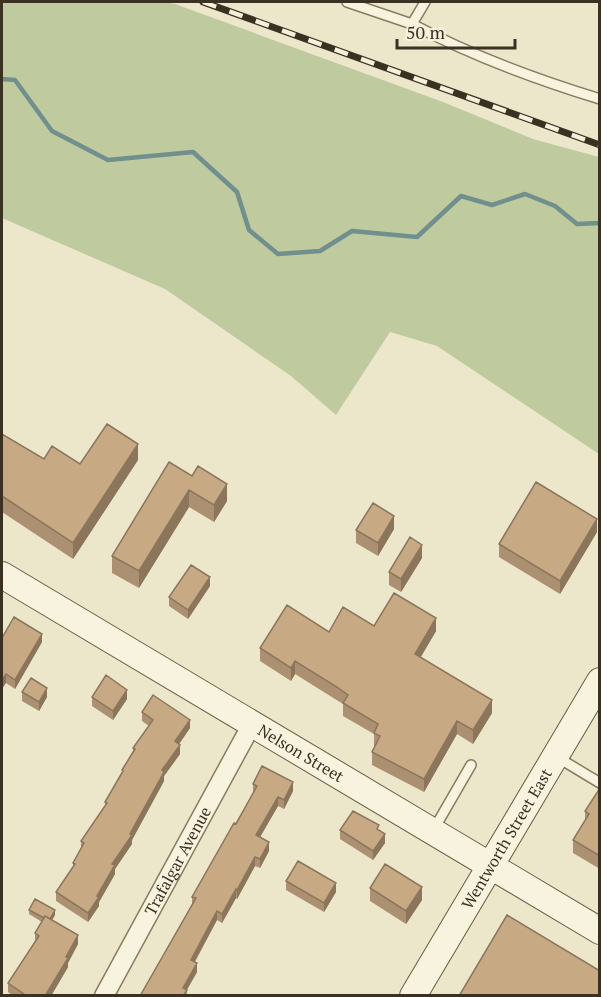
<svg xmlns="http://www.w3.org/2000/svg" width="601" height="997" viewBox="0 0 601 997" font-family="'PT Serif',serif">
<style>
.green{fill:#bfca9f}
.lines{fill:none;stroke-linecap:round;stroke-linejoin:round}
.stream{stroke:#718f8c;stroke-width:4.5}
.lane-casing{stroke:#887b60;stroke-width:12}
.street-casing{stroke:#887b60;stroke-width:21}
.secondary-casing{stroke:#6a5c43;stroke-width:28}
.lane{stroke:#f7f3de;stroke-width:9}
.street{stroke:#f7f3de;stroke-width:18}
.secondary{stroke:#f7f3de;stroke-width:26}
.rail-casing{stroke:#3a3122;stroke-width:7}
.rail{stroke:#f4f0da;stroke-width:4.5;stroke-dasharray:14;stroke-linecap:butt}
.wall{fill:#ab9171}
.shaded-wall{fill:#8b765c}
.building{fill:#c7a983;stroke:#8b765c;stroke-width:1.5}
.labels{text-anchor:middle;stroke-width:4.5;stroke-linejoin:round;paint-order:stroke}
.street-label{font-size:16px;fill:#3a3122;stroke:#f4f0da}
</style>
<rect width="100%" height="100%" fill="#ece7cb"/>
<path class="green" d="M2,2h162l11,2 268,98 90,37 66,18v297l-162,-108 -47,-14 -54,83 -45,-39 -126,-87 -163,-71z"/>
<g class="lines">
<path class="stream" d="M2,79l13,1 37,51 56,29 85,-8 44,40 12,38 29,24 42,-3 32,-20 65,6 44,-41 31,9 33,-11 30,12 22,18 23,-1"/>
<g class="lane-casing">
<path id="lane" d="M347,2l65,22 13,-22
M412,24c60,32 123,55 188,75
M557,757l43,26
M434,829l37,-64"/>
</g>
<g class="street-casing">
<g id="street">
<path id="s1" d="M104,996l148,-272"/>
</g>
</g>
<g class="secondary-casing">
<g id="secondary">
<path id="s2" d="M2,575l598,356"/>
<path id="s3" d="M413,996l187,-315"/>
</g>
</g>
<use href="#lane" class="lane"/>
<use href="#street" class="street"/>
<use href="#secondary" class="secondary"/>
<g class="rail-casing">
<path id="rail" d="M203,2l397,143"/>
</g>
<use href="#rail" class="rail"/>
</g>
<path class="wall" d="M2,434l42,25 36,5 58,-4 -65,99 -71,-47z
M169,462l58,39 -13,21 -25,-15 -50,81 -27,-15v-17z
M394,529l-16,27 -22,-13v-13z
M597,532l-37,62 -61,-37v-13z
M422,558l-21,34 -12,-7v-13z
M210,586l-22,33 -19,-13v-9z
M374,626l62,5 -16,27 72,55 -19,31 -16,-10 -33,58 -52,-27v-13l3,-6h-1v-12l-31,-18v-12l-48,-30 -4,7 -31,-20v-13l69,-16z
M2,638l40,4 -27,47 -9,-6z
M22,692l25,5 -8,14 -17,-10z
M92,697l35,2 -14,21 -21,-14z
M142,712l48,16 -11,16 1,10 -16,22v5l-32,59v4l-17,25v5l-16,28v4l-11,16 -32,-21v-9l17,-24v-5l8,-15v-7l24,-35v-4l17,-29v-3l11,-19v-3l16,-22 -7,-5z
M253,784l40,7 -9,18 -6,-3 -18,31 9,14 -9,17 -5,-2 -18,33 -1,-1 -14,25 -5,-3 -22,42 2,10 -10,18v6h-47l52,-92v-7l61,-104z
M600,788v81l-27,-16v-13l12,-19v-10z
M340,830h39l6,13 -12,17 -33,-21z
M286,881l50,11 -12,20 -38,-22z
M370,888l52,12 -16,24 -36,-23z
M29,910l26,5 -3,5 26,24 -10,19v4l-17,29h-38l-5,-4v-9l27,-42v-8l7,-11 -13,-8z"/>
<path class="shaded-wall" d="M138,444v16l-65,99v-16z
M227,484v17l-13,21v-17z
M189,490v17l-50,81v-17z
M394,516v13l-16,27v-13z
M597,519v13l-37,62v-13z
M422,545v13l-21,34v-13z
M210,577v9l-22,33v-9z
M436,618v13l-21,36v-13z
M42,634v8l-27,47v-9z
M295,661v13l-4,7v-13z
M6,674v9l-4,6v-9z
M47,688v9l-8,14v-9z
M127,690v9l-14,21v-9z
M492,700v13l-19,31v-14z
M190,720v8l-15,22v-9z
M457,721v13l-33,58v-13z
M180,745v9l-16,22v5l-32,59v4l-17,25v5l-16,28v4l-11,16v-9l24,-49 18,-30 32,-64z
M293,782v9l-9,18v-9z
M278,797v9l-22,38v-9z
M385,834v9l-12,17v-9z
M269,842v9l-9,17v-9z
M255,857v9l-18,33v-9z
M336,883v9l-12,20v-9z
M422,887v13l-16,24v-13z
M236,889v9l-14,25v-9z
M55,910v5l-6,10v-4z
M217,911v9l-26,48v-8z
M78,935v9l-10,19v4l-17,29h-6z
M197,963v9l-14,24v-8z"/>
<path class="building" d="M107,424l31,20 -65,99 -71,-47v-62l42,25 8,-13 28,18z
M169,462l23,14 6,-10 29,18 -13,21 -25,-15 -50,81 -27,-15z
M536,482l61,37 -37,62 -61,-37z
M373,503l21,13 -16,27 -22,-13z
M410,537l12,8 -21,34 -12,-7z
M191,565l19,12 -22,33 -19,-13z
M394,593l42,25 -21,36 77,46 -19,30 -16,-9 -33,58 -52,-27 8,-16 -6,-3 4,-9 -35,-21 5,-8 -11,-8 -42,-26 -4,7 -31,-20 27,-43 42,27 14,-25 31,19z
M14,617l28,17 -27,46 -9,-6 -4,6v-42z
M106,675l21,15 -14,21 -21,-14z
M31,678l16,10 -8,14 -17,-10z
M153,695l37,25 -15,21 5,4 -18,25 2,2 -34,62 2,1 -20,29 3,1 -18,31 2,1 -11,16 -32,-21 19,-28 -2,-1 11,-20 -3,-2 26,-38 -2,-1 18,-31 -1,-1 13,-21 -2,-1 20,-28 -11,-8z
M262,766l31,16 -9,18 -6,-3 -22,38 13,7 -9,17 -5,-2 -18,33 -1,-1 -14,25 -5,-3 -26,49 6,3 -14,25 4,2 -4,6h-43l56,-98 -4,-1 42,-74 2,1 21,-38 -4,-2z
M600,788v68l-27,-16 16,-26 -4,-3z
M353,811l26,14 -2,4 8,5 -12,17 -33,-21z
M298,861l38,22 -12,20 -38,-22z
M385,864l37,23 -16,24 -36,-23z
M35,899l20,11 -5,9 -5,-3 -1,2 -15,-8z
M507,915l93,56v25h-141z
M45,916l33,19 -12,22 2,1 -23,38h-18l-19,-13 31,-47 -4,-3z"/>
<g class="labels">
<g class="street-label">
<text dy="6" stroke="none"><textPath href="#s2" startOffset="348">Nelson Street</textPath></text>
<text dy="6" stroke="none"><textPath href="#s3" startOffset="183">Wentworth Street East</textPath></text>
<text dy="6" stroke="none"><textPath href="#s1" startOffset="154">Trafalgar Avenue</textPath></text>
</g>
</g>
<rect width="601" height="997" fill="none" stroke="#3a3122" stroke-width="6"/>
<path d="M397 39v9h118v-9" fill="none" stroke="#3a3122" stroke-width="3"/>
<text x="406" y="39" font-size="18" fill="#3a3122" stroke="#f4f0da" stroke-width="4.5" paint-order="stroke">50 m</text>
</svg>
